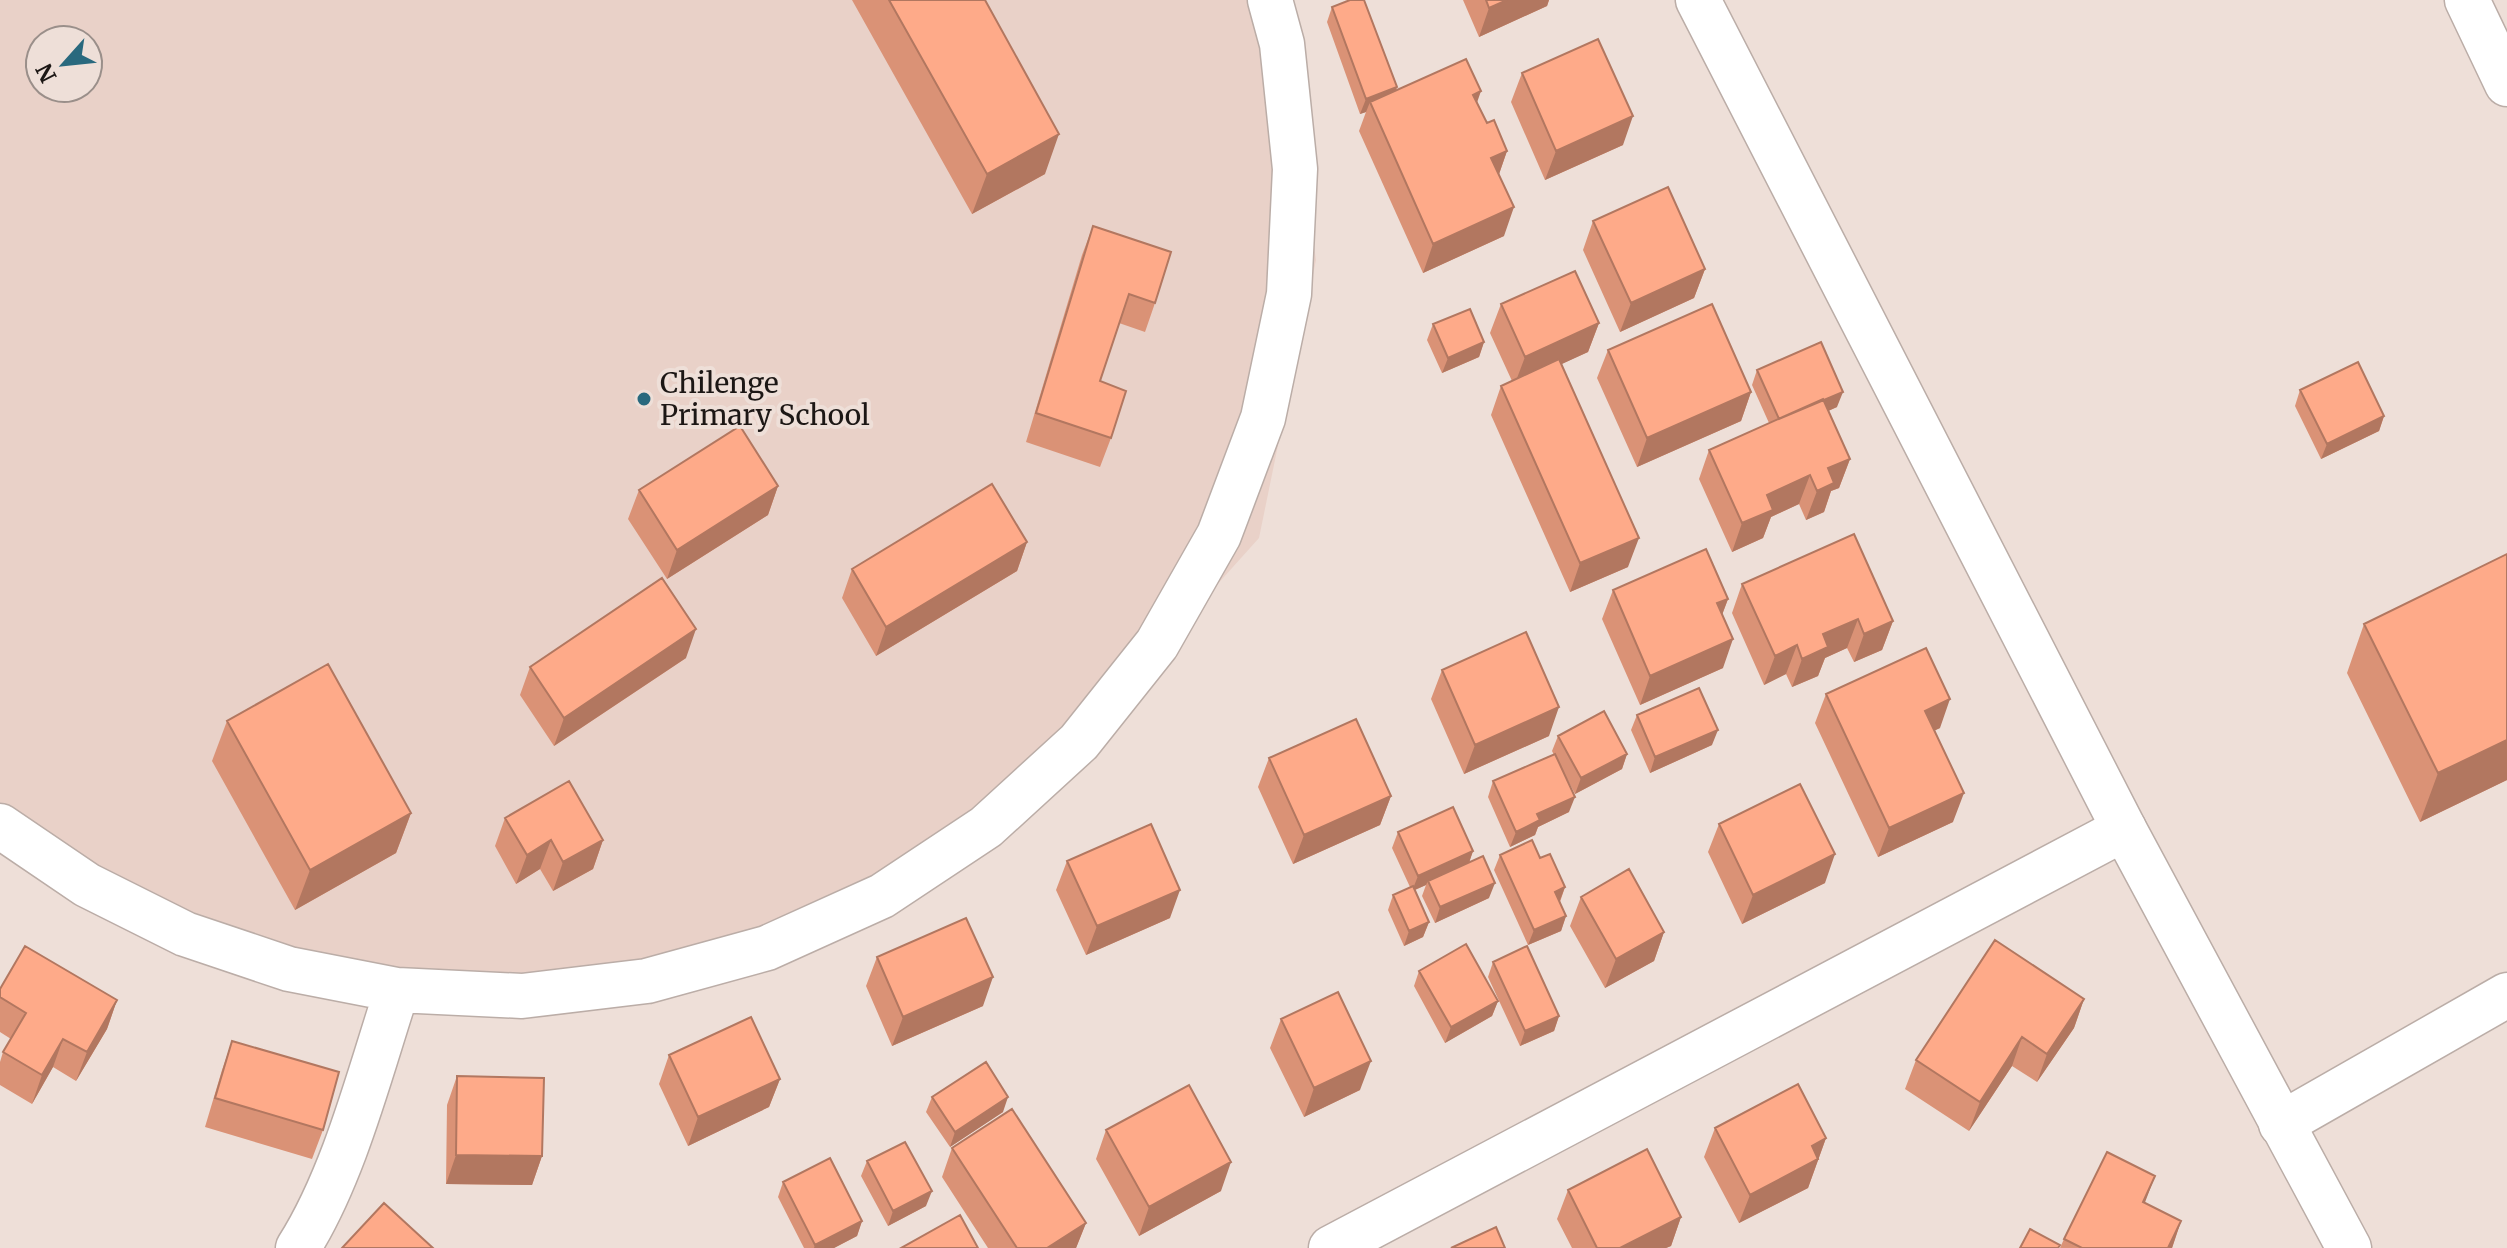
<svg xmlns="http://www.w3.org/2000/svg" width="2507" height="1248" viewBox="0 0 2507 1248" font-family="Merriweather,serif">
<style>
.built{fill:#e9d1c8;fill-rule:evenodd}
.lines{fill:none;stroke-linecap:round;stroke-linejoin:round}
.minor-casing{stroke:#bbada7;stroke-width:47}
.tertiary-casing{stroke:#bbada7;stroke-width:47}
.minor{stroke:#fff;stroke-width:44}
.tertiary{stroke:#fff;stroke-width:44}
.wall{fill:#da9276}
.shaded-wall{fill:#b27760}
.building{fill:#feaa89;stroke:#b27760;stroke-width:2}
.poi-dot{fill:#29697e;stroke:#eedfd8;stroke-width:3}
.labels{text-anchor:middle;stroke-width:8;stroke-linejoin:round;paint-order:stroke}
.poi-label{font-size:28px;fill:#1c1715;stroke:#eedfd8;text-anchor:start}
</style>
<rect width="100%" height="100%" fill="#eedfd8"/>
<path class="built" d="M0,0h1279l37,260 -57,278 -223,248 -192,135 -223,83 -226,10 -395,-178zM40,40h48v48h-48z"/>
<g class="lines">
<g class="minor-casing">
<path id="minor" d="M2467,0l40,84
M0,826l87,59 98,49 104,35 108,21 125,6 125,-15 120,-33 115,-52 104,-69 93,-85 78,-98 62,-109 44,-117 26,-124 6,-125 -13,-125 -12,-44
M2281,1124l226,-129
M298,1248c46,-72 72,-176 99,-258
M1331,1248l793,-419"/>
</g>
<g class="tertiary-casing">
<path id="tertiary" d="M1698,0l426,829 225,419"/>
</g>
<use href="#minor" class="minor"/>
<use href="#tertiary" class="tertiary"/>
</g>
<path class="wall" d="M852,0h133l60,174 -73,40z
M1463,0h86l-2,6 -68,31z
M1332,7l65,80 -1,3 81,12 10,21 20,28 -8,23 5,62 -81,37 -64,-142 7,-19 -6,2 -33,-92z
M1522,73l101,72 -78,35 -34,-78z
M1593,221l112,48 -11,29 -74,34 -37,-82z
M1093,226l62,77 -10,29 -26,-9 -19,58 11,57 -11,29 -74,-25 56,-187z
M1501,304l98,19 -11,29 -27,12 67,203 -58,25 -79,-177 10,-29 11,-5 -22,-48z
M1433,324l51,18 -5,15 -37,16 -15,-33z
M1608,350l143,42 -10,29 -104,46 -40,-89z
M1757,370l80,37 -9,4 22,48 -11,29 -8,3 -7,21 -18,8 -7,-16 -28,13 -8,21 -31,14 -33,-73 10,-29 60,-27 -17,-38z
M2300,390l84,26 -5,15 -58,28 -26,-53z
M778,486l-10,29 -101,64 -39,-60 11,-29z
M1027,542l-10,29 -141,85 -34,-58 10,-29z
M2507,554v226l-87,42 -73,-149 17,-49z
M1742,584l151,37 -11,29 -28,12 -7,-14 -22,10 -7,18 -26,11 -6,-13 -22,11 -32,-72z
M1613,590l115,9 -6,16 1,53 -83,37 -38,-86z
M686,658l-132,88 -34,-51 10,-28z
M1442,670l107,66 -85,38 -33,-75z
M1826,694l114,34 -5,2 18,92 -75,35 -63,-134z
M1637,715l75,30 -62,28 -19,-43z
M227,721l184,92 -15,40 -101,57 -83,-149z
M1558,736l69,18 -5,15 -47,25 -13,-25 7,43 -31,15 -3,8 -25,12 -22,-50 5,-16 61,-26 -2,-4z
M1269,758l122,38 -11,29 -87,39 -35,-77z
M505,818l98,22 -10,29 -40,22 -13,-22 -24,15 -21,-38z
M1719,824l106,59 -83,41 -34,-72z
M1398,832l75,19 -4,11 20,36 -54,25 -13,-27 4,-11 -11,5 14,32 -6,15 -19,9 -16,-36 5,-15 17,-8 -18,-39z
M1500,855l40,3 25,29 -5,15 6,14 -5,15 -33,14 -34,-75z
M1067,861l103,57 -84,37 -30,-65z
M1581,897l83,35 -10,29 -49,27 -35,-62z
M877,957l106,49 -91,40 -26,-60z
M1493,962l66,54 -5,15 -34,15 -32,-69z
M1419,971l79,30 -6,15 -47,27 -31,-57z
M0,997l117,3 -10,29 -31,52 -23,-14 -21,37 -32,-19v-23l3,-10 8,-13 -11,-7z
M2084,999l-10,29 -37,54 -25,-16 -43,65 -64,-42 11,-29z
M1281,1019l79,71 -56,27 -34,-69z
M232,1041l91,89 -11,29 -107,-32 17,-57z
M669,1055l111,24 -11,28 -81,39 -29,-62z
M457,1076l85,80 -10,29 -86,-1 1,-79z
M932,1097l71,15 -53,35 -24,-35z
M1715,1128l111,10 -18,50 -69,35 -35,-66z
M1106,1130l115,61 -82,45 -43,-77z
M952,1148l134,75 -10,25h-88l-46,-71z
M867,1161l59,45 -38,20 -27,-50z
M783,1182l79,39 -5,15 -23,12h-30l-26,-51z
M1568,1190l113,27 -10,29 -5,2h-94l-15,-29z
M2145,1203l36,18 -9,27h-112l4,-9z"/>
<path class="shaded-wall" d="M1507,0h42l-2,6 -68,31 10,-29z
M1397,87l-5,15h-22l-4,10 -6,2 6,-15z
M1481,91l-10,29 2,-25z
M1633,116l-10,29 -78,35 11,-29z
M1059,134l-14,40 -73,40 15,-40z
M1507,151l-10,29 -6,-22z
M1514,207l-10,29 -81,37 10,-29z
M1705,269l-11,29 -74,34 11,-29z
M1599,323l-11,29 -74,34 11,-29z
M1484,342l-5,15 -37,16 6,-15z
M1751,392l-10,29 -104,46 10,-29z
M1843,392l-6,15 -63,28 5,-15z
M2384,416l-5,15 -58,28 6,-15z
M1850,459l-11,29 -8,3 -7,21 -18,8 11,-29 11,-23z
M1810,475l-11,29 -28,13 -8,21 -31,14 10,-29 25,-28z
M778,486l-10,29 -101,64 10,-29z
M1639,538l-11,29 -58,25 10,-29z
M1027,542l-10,29 -141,85 10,-29z
M1728,599l-11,29v-25z
M1858,619l-11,29 -22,10 -7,18 -26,11 10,-28 21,-25z
M1893,621l-11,29 -28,12 10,-28z
M696,629l-10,29 -132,88 10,-28z
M1733,639l-10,29 -83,37 10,-29z
M1797,645l-11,29 -22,11 11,-29z
M1950,699l-10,29 -25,12 10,-29z
M1559,707l-10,29 -85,38 11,-29z
M1718,730l-6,15 -62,28 5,-16z
M2507,740v40l-87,42 18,-49z
M1627,754l-5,15 -47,25 6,-16z
M1964,793l-11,29 -75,35 11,-29z
M1391,796l-11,29 -87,39 11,-29z
M1575,797l-6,15 -31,15 -3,8 -25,12 6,-15 21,-18z
M411,813l-15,40 -101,57 15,-40z
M551,840l-11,29 -24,15 11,-29z
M603,840l-10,29 -40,22 10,-29z
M1473,851l-5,15 -40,15 -2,4 -14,6 6,-15z
M1835,854l-10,29 -83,41 11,-29z
M1495,883l-6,15 -54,25 5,-16z
M1565,887l-6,16 -4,-11z
M1180,890l-10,28 -84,37 11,-29z
M1566,916l-5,15 -33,14 6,-15z
M1429,922l-6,15 -19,9 5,-15z
M1664,932l-10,29 -49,27 11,-29z
M993,977l-10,29 -91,40 11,-29z
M2084,999l-10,29 -37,54 10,-28z
M117,1000l-10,29 -31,52 11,-29z
M1498,1001l-6,15 -47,27 6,-16z
M1559,1016l-5,15 -34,15 5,-15z
M2022,1037l-10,29 -43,65 11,-29z
M63,1039l-10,28 -21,37 10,-29z
M1371,1061l-11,29 -56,27 10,-29z
M780,1079l-11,28 -81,39 10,-29z
M1008,1097l-5,15 -53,35 5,-15z
M1826,1138l-18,50 -69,35 11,-28 62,-49z
M456,1155l86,1 -10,29 -86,-1z
M1231,1162l-10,29 -82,45 10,-29z
M2155,1176l-11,29 -1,-3z
M932,1191l-6,15 -38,20 5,-15z
M1681,1217l-10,29 -5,2h-46z
M862,1221l-5,15 -23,12h-20l1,-3z
M2181,1221l-9,27h-4z
M1086,1223l-10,25h-29z"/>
<path class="building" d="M889,0h96l74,134 -72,40z
M1350,0h14l33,87 -31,12 -34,-92z
M1486,0h21l-18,8z
M1598,39l35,77 -77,35 -34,-78z
M1466,59l15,32 -8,4 14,28 7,-3 13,31 -16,7 23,49 -81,37 -63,-142z
M1668,187l37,82 -74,34 -38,-82z
M1093,226l78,26 -16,51 -26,-9 -29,87 26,10 -15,47 -75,-25z
M1575,271l24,52 -74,34 -24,-53z
M1712,304l39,88 -104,46 -39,-88z
M1470,309l14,33 -36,16 -15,-34z
M1821,342l22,50 -64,27 -22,-49z
M1559,359l80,179 -59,25 -79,-177z
M2358,362l26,54 -57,28 -27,-54z
M1823,399l27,60 -22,9 6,15 -17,8 -7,-16 -43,20 6,15 -31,13 -33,-73z
M740,426l38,60 -101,64 -38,-60z
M992,484l35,58 -141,85 -34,-58z
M1854,534l39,87 -29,13 -6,-15 -35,15 5,13 -26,12 -5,-14 -22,11 -33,-72z
M1706,549l22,50 -11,4 16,36 -83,37 -37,-86z
M2507,554v186l-69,33 -74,-149z
M662,578l34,51 -132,89 -34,-51z
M1526,632l33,75 -84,38 -33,-75z
M1926,648l24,51 -25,12 39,82 -75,35 -63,-134z
M328,664l83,149 -101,57 -83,-149z
M1699,688l19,42 -63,27 -18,-42z
M1604,711l23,43 -46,24 -23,-42z
M1356,719l35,77 -87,39 -35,-77z
M1555,754l20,43 -38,17 3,6 -24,12 -23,-51z
M569,781l34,59 -40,22 -12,-22 -24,15 -22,-37z
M1800,784l35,70 -82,41 -34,-71z
M1453,807l20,44 -55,25 -20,-44z
M1151,824l29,66 -83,36 -30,-65z
M1532,840l8,18 10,-4 15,33 -10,5 11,24 -32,14 -34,-75z
M1483,856l12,27 -55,24 -12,-26z
M1629,869l35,63 -48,27 -35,-62z
M1413,886l16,36 -20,9 -16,-36z
M966,918l27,59 -90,40 -26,-60z
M1995,940l89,59 -37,55 -25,-17 -42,65 -64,-42z
M1466,944l32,57 -47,26 -32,-56z
M25,946l92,54 -30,52 -24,-13 -21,36 -39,-23 23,-39 -26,-16v-8z
M1527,946l32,70 -34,15 -32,-69z
M1338,992l33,69 -57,27 -33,-69z
M751,1017l29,62 -82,38 -29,-62z
M232,1041l107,31 -16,58 -108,-32z
M986,1062l22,35 -53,35 -23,-35z
M457,1076l87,2 -2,78 -86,-1z
M1798,1084l28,54 -14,8 6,13 -68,36 -35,-67z
M1189,1085l42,77 -82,45 -43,-77z
M1012,1109l74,114 -39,25h-30l-65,-100z
M905,1142l27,49 -39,20 -26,-50z
M1647,1149l34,68 -61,31h-23l-29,-58z
M2107,1152l48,24 -12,26 38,19 -13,27h-86l-18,-9z
M830,1158l32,63 -47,24 -32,-63z
M384,1203l49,45h-91z
M960,1215l18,33h-77z
M1496,1227l9,21h-54z
M2030,1229l30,16 -2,3h-38z"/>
<circle class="poi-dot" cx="644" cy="399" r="8"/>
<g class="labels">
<g class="poi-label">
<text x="660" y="393">Chilenge<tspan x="660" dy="32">Primary School</tspan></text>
</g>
</g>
<g transform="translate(64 64) rotate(243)"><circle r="38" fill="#eedfd8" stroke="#9a8f8a" stroke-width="2"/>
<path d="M0-6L14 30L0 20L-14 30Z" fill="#29697e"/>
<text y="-12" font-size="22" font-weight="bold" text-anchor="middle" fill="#1c1715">N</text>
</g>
</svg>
